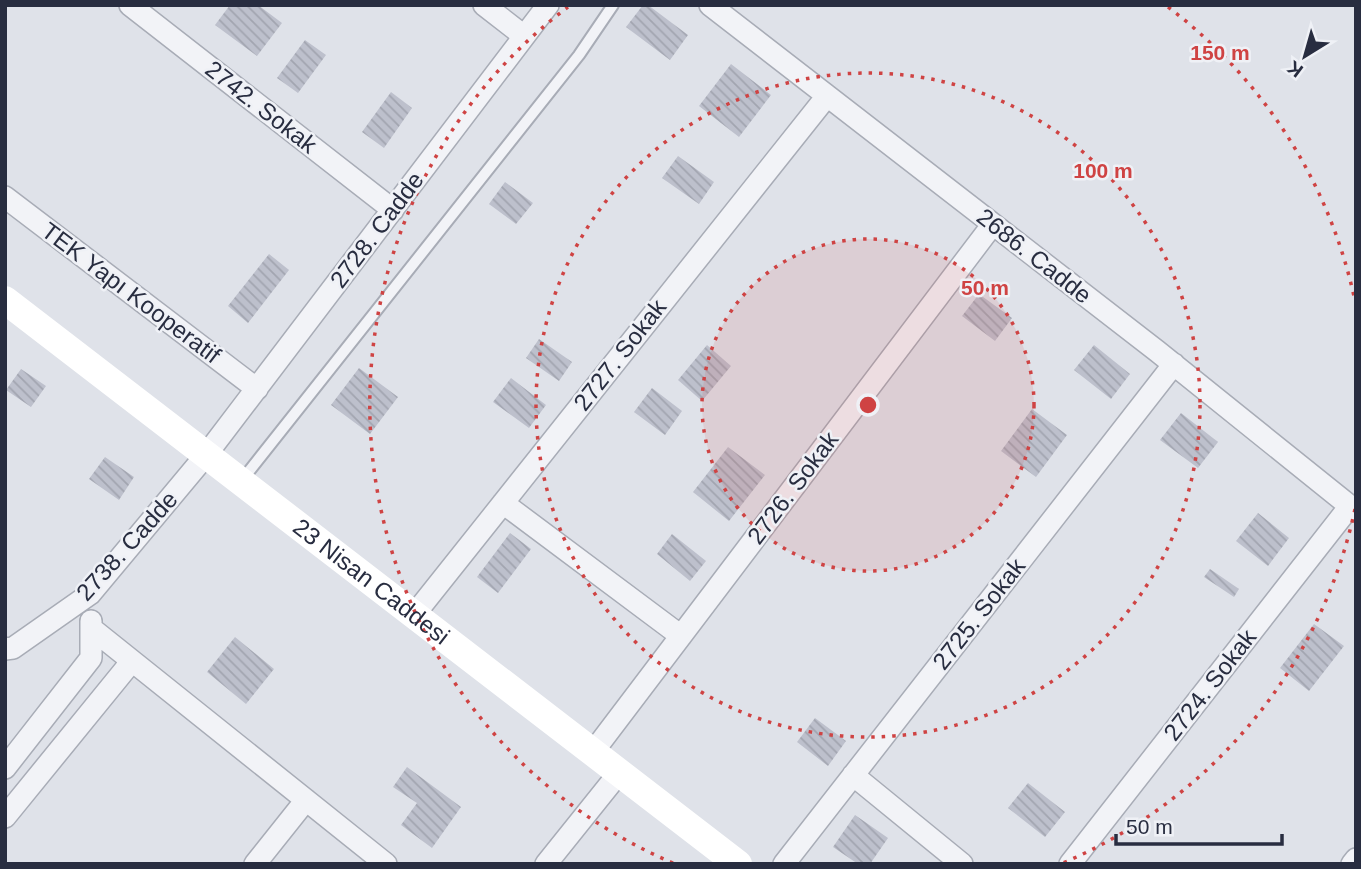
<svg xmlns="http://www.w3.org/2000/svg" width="1361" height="869" viewBox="0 0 1361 869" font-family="Helvetica,sans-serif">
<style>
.building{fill:url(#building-back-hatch)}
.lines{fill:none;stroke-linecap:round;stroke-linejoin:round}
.service-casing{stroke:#a8acb6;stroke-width:14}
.minor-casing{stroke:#a8acb6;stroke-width:24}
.service{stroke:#f2f3f7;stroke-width:10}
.minor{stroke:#f2f3f7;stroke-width:21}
.secondary{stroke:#fff;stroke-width:28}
.ring{fill:none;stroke:#cf4343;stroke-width:3.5;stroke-dasharray:3.5 7}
.labels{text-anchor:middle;stroke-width:5;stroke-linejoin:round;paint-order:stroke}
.street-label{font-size:24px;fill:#282d40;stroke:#eff1f6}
.centre{fill:#cf4343;stroke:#eff1f6;stroke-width:3.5}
.ring-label{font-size:21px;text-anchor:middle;font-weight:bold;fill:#cf4343;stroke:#eff1f6;stroke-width:5;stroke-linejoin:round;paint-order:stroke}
</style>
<defs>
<pattern id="building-back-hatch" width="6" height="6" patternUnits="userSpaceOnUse" patternTransform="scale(1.75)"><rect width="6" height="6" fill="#bdc0cc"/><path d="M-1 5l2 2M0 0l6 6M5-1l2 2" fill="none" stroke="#a2a5b0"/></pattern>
</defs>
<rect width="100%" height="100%" fill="#dfe2e9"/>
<path class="building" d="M230,5h28l24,18 -25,33 -42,-31z
M643,5h5l40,30 -18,25 -44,-33z
M305,40l21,15 -28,38 -21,-15z
M731,64l40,31 -32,42 -40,-31z
M391,92l21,16 -28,40 -22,-16z
M678,156l36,26 -15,22 -37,-26z
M505,182l28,21 -17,21 -27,-20z
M269,254l20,16 -41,53 -20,-17z
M979,294l33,24 -17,23 -33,-25z
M539,339l33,23 -13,19 -33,-23z
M707,345l24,21 -29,35 -24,-21z
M1094,345l36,29 -19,25 -37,-29z
M359,368l39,29 -28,37 -39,-29z
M21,369l25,17 -15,21 -25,-17z
M511,378l35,27 -17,23 -36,-26z
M652,388l30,23 -17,24 -31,-23z
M1032,409l35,26 -31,42 -35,-26z
M1181,413l37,29 -20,26 -38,-28z
M728,447l37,28 -36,46 -36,-29z
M105,457l29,20 -15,23 -30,-21z
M1258,513l31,25 -21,28 -32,-25z
M510,533l21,16 -33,44 -21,-16z
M672,534l34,27 -16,20 -33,-27z
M1210,569l29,20 -5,8 -30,-20z
M1314,624l30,22 -35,45 -29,-23z
M235,637l39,32 -28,35 -39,-32z
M815,718l31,23 -18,25 -31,-24z
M407,767l54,40 -29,41 -31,-23 16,-22 -24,-16z
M1028,783l37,29 -20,25 -37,-29z
M855,815l33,23 -18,26h-12l-25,-17z"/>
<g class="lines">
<g class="service-casing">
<path id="service" d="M242,480l337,-425 34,-50"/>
</g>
<g class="minor-casing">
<path id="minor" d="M130,5l263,205
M484,5l40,31
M710,5l447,346 199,160
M5,197l252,192
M503,503l178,133
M414,615l413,-519
M91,628l295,236
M5,649l8,-1 77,-54 116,-139 342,-450
M593,752l400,-528
M5,768l86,-110v-37
M853,775l109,89
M5,817l127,-156
M255,864l51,-64
M546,864l73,-91
M784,864l390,-500
M1070,864l280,-358
M1352,864l4,-5"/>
</g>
<use href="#service" class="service"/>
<use href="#minor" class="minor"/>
<path class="secondary" id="s1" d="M5,300l733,564"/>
</g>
<circle cx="868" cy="405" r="166" fill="#cf4343" fill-opacity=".12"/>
<g class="ring">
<circle cx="868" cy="405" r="166"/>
<circle cx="868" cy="405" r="332"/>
<path d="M1355 509A498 498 0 0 1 1063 863M673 863A498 498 0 0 1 568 7M1168 7A498 498 0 0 1 1355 301"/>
</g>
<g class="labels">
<g class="street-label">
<text transform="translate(261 107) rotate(38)" y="8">2742. Sokak</text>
<text transform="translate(377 230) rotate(-53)" y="8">2728. Cadde</text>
<text transform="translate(1034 256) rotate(38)" y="8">2686. Cadde</text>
<text transform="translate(131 293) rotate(37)" y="8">TEK Yapı Kooperatif</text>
<text transform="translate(620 355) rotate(-52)" y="8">2727. Sokak</text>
<text transform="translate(793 488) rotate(-53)" y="8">2726. Sokak</text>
<text transform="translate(127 546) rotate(-48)" y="8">2738. Cadde</text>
<text dy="8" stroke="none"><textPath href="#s1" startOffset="462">23 Nisan Caddesi</textPath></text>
<text transform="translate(979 614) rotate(-52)" y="8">2725. Sokak</text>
<text transform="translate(1210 685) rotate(-52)" y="8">2724. Sokak</text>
</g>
</g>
<circle cx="868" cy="405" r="10" class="centre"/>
<g class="ring-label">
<text x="1220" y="60">150 m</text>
<text x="1103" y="178">100 m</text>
<text x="985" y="295">50 m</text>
</g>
<rect width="1361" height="869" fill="none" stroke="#282d40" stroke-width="14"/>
<g transform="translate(1305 56) rotate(217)" stroke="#eff1f6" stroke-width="5" paint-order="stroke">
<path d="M0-5L12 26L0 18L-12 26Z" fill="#282d40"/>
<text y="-10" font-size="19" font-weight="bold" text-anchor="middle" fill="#282d40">K</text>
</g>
<path d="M1116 834v10h166v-10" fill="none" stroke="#282d40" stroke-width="3.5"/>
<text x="1126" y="834" font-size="21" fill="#282d40" stroke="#eff1f6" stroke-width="5" paint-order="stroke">50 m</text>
</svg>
